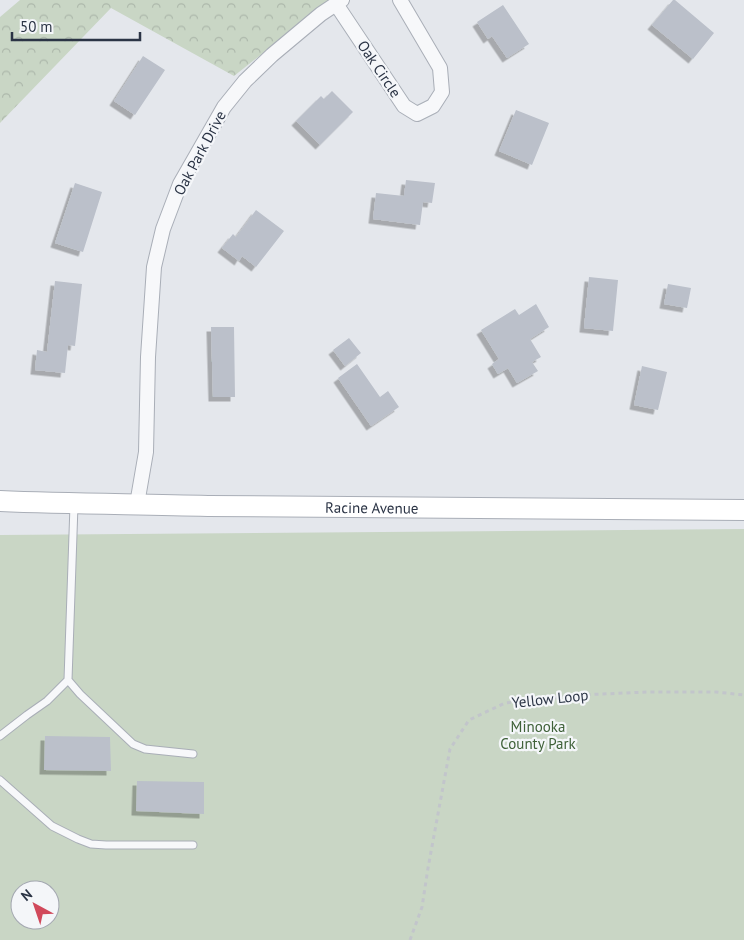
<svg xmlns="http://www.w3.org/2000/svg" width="744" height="940" viewBox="0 0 744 940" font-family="'PT Sans',sans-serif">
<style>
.forest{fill:url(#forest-crowns)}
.park{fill:#c9d6c5;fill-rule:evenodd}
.building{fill:#bbc0ca;filter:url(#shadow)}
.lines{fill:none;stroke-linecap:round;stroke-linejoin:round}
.service-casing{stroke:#a9aeb7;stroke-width:9}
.minor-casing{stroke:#a9aeb7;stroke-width:16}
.secondary-casing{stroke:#a9aeb7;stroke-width:22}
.path{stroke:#c2c5cb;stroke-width:3;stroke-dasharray:4 4;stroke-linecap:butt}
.service{stroke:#f7f8fa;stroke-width:7}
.minor{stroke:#f7f8fa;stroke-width:14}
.secondary{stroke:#fff;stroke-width:20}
.labels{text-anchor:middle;stroke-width:4.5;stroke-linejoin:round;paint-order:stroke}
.street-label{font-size:15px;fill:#2b3445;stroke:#f4f6f9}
.park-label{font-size:15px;fill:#3f6138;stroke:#f4f6f9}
</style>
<defs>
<pattern id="forest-crowns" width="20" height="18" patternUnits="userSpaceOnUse" patternTransform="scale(1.25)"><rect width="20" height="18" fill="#c9d6c5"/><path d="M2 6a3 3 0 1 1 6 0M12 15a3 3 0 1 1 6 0" fill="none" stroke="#adb8ab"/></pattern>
<filter id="shadow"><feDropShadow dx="-4.5" dy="4.5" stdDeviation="0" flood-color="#0004"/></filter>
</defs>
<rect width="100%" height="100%" fill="#e4e7ec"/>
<path class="forest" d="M20,0h310l-96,76 -123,-68 -111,115v-106z"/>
<path class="park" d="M744,529v411h-744v-405zM20,890h30v30h-30z"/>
<path class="building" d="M673,0h2l39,33 -21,26 -41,-34z
M503,5l26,39 -22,14 -15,-22 -4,3 -11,-17z
M143,56l22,14 -30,45 -21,-14z
M332,91l21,21 -33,33 -24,-24 25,-25 3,3z
M516,110l33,13 -17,42 -33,-14z
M406,180l29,3 -3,20 -9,-1 -3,23 -47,-6 3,-26 28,3z
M75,183l27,9 -19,60 -28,-9z
M256,210l28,21 -28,36 -14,-11 -3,5 -17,-13 11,-14 3,3z
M589,277l29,3 -5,51 -29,-3z
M55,281l27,3 -7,62 -7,-1 -3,28 -30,-3 2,-20 10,2z
M668,284l23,4 -4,20 -23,-4z
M536,304l13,23 -19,12 11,18 -9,5 6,9 -21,12 -9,-15 -10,6 -6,-10 7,-5 -18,-29 34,-21 4,6z
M211,327h23l1,70h-22z
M349,338l12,15 -16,13 -12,-16z
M357,364l23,33 8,-6 11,16 -28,19 -33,-48z
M642,366l25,6 -9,38 -24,-5z
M45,736l65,1 1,34 -67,-1z
M137,781l67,1v32l-68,-3z"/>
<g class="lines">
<g class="service-casing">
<path id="service" d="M74,505l-6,175 12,14 53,50 12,5 48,5
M0,736l27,-21 20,-14 21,-21
M0,780l52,46 26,13 13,5 15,1h87"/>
</g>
<g class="minor-casing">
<path id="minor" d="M336,4l68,102 13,8 16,-8 9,-14 -2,-24 -40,-68
M137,504l9,-52 2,-95 6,-90 9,-38 17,-45 44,-77 21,-26 27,-26 49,-41 21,-14"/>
</g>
<g class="secondary-casing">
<g id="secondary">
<path id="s1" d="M0,501c69,3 138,3 208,5 178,3 357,4 536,4"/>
</g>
</g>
<path class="path" d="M410,940l12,-33 6,-39 22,-119 19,-29 36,-17 75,-8 67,-3h69l28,3"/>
<use href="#service" class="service"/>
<use href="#minor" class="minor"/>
<use href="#secondary" class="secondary"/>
</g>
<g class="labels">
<g class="street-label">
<text transform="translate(379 69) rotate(56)" y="5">Oak Circle</text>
<text transform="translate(200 153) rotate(-62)" y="5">Oak Park Drive</text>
<text dy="5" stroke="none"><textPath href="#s1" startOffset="372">Racine Avenue</textPath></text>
<text transform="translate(550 699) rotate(-6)" y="5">Yellow Loop</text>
</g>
<g class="park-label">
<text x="538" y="732">Minooka<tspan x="538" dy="17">County Park</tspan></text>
</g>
</g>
<g transform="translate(35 905) rotate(320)"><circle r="24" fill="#f4f6f9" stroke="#a4a8b1"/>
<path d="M0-4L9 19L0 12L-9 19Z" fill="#d1495b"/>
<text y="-8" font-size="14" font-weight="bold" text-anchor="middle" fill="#2b3445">N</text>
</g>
<path d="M12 32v8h128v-8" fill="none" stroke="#2b3445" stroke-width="2.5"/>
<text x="20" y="32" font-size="15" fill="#2b3445" stroke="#f4f6f9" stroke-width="4" paint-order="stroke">50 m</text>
</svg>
